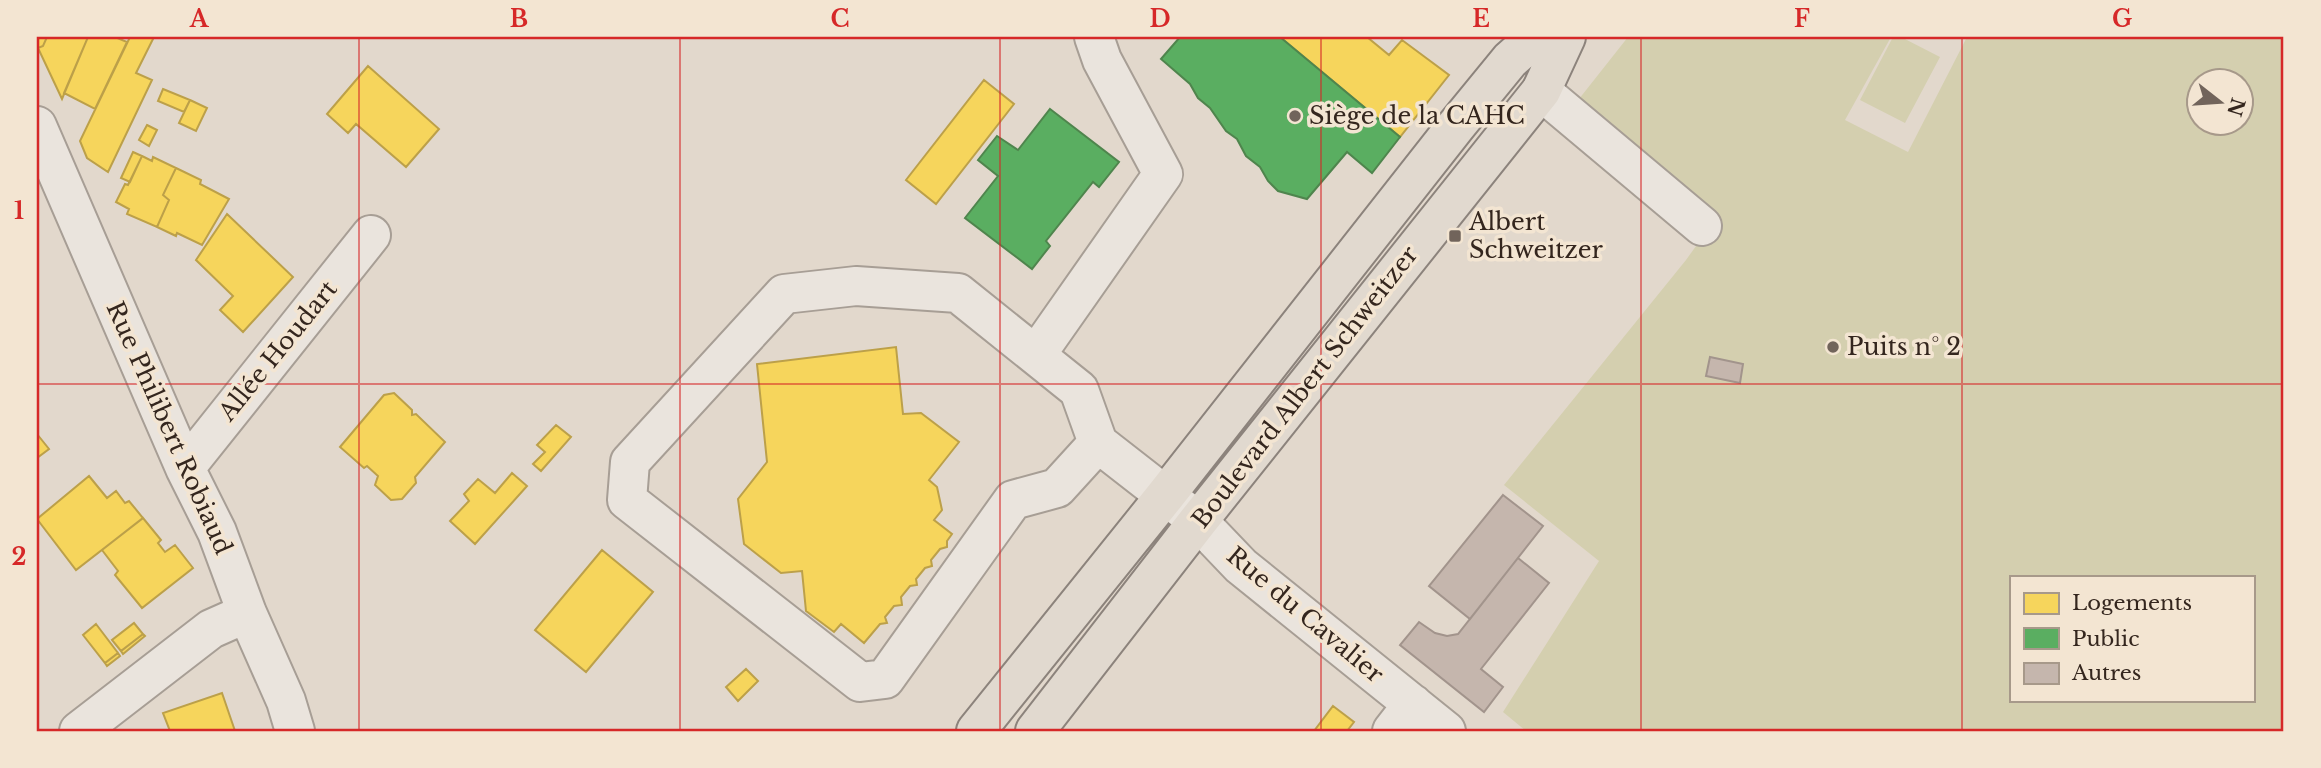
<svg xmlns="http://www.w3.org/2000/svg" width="2321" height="768" viewBox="0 0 2321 768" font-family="'Libre Baskerville',serif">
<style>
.green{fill:#d4cfaf;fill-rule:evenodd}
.homes{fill:#f6d55c;stroke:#bca049;stroke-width:2}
.public{fill:#5aae61;stroke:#4f854d;stroke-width:2}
.building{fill:#c5b6ad;stroke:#a2948c;stroke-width:2}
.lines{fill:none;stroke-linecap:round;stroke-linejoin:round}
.minor-casing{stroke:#a79e95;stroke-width:42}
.major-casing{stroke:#8c837c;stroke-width:42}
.minor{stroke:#eae4dd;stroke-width:38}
.major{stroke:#e1d9cf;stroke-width:38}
.grid{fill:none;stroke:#d62828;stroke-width:2;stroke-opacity:0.55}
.poi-dot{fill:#71645b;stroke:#f3e5d2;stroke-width:2.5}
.labels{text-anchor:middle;stroke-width:7;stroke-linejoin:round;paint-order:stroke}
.poi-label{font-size:24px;fill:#34261e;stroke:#f3e5d2;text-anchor:start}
.street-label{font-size:24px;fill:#34261e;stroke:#f3e5d2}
.neatline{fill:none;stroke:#d62828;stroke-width:2.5}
.grid-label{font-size:23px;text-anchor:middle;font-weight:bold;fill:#d62828}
</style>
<rect width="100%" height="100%" fill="#e2d8cc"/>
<path class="green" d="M1628,37h263l-46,83 63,32 59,-115h317v694h-758l-23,-19 96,-151 -95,-76 182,-225 33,-46 -140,-115zM2198,80h42v42h-42zM1711,358l32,6 -3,18 -34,-6zM2011,577h242v123h-242z
M1893,37h8l39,20 -35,66 -45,-23z"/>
<path class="homes" d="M37,37h10l-4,9 -5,2z
M47,37h41l-26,62 -24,-51 5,-2z
M88,37h27l12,5 -32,67 -31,-16z
M130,37h24l-18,36 16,7 -44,92 -21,-14 -7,-17z
M1280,37h87l22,18 13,-15 47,35 -49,62z
M368,66l71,63 -33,38 -50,-43 -8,9 -21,-19z
M984,80l30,24 -78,100 -30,-24z
M163,89l27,11 -6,12 -26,-11z
M190,100l17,8 -11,23 -17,-8z
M147,125l10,5 -8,16 -10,-6z
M133,152l9,4 -12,26 -9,-4z
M142,156l10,5 1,-4 23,11 -13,27 6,5 -12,27 -30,-13 2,-5 -13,-7 9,-18 3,1z
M176,168l25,12 -1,4 29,15 -27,46 -25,-12 -1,3 -19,-9 12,-27 -6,-5z
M227,214l66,63 -50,55 -23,-22 13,-14 -37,-36z
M896,347l7,67 18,-1 38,29 -30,38 8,7 5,23 -8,10 18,14 -5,7v6l-7,2 -9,11 1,6 -7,2 -9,11 1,6 -7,1 -9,11 1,8 -8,1 -9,11 2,6 -7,1 -16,19 -23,-19 -7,8 -28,-21 -4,-40 -21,2 -37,-29 -6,-45 29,-37 -10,-98z
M394,393l18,17v5l4,-1 29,28 -30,35 1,6 -14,16 -11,1 -16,-15 3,-9 -11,-10 -3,2 -24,-21 44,-52z
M556,425l15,12 -30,34 -8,-7 12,-12 -8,-7z
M37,434l12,15 -12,9z
M512,473l15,13 -52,58 -25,-23 19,-20 -5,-7 14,-15 17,14z
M89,476l18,22 9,-7 9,12 4,-2 14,17 -67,52 -39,-51z
M143,518l18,22 -3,3 7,9 10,-7 18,23 -51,40 -27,-33 3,-4 -16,-21z
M602,550l51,42 -67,80 -51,-42z
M134,623l9,11 -22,17 -9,-11z
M96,624l22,29 -13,10 -22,-28z
M143,634l2,2 -22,18 -2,-3z
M118,653l2,3 -13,10 -2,-3z
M746,669l12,12 -20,20 -12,-14z
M222,693l13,38h-65l-7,-18z
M1333,706l21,16 -7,9h-33z"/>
<path class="public" d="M1180,37h100l120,100 -28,36 -25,-21 -40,47 -29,-8 -10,-10 -8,-14 -14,-11 -9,-17 -11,-8 -16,-23 -12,-10 -8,-14 -29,-25z
M1050,109l69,53 -20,25 -6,-5 -47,59 4,5 -18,23 -67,-51 33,-42 -20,-16 19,-24 21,14z"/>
<path class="building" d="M1710,357l33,7 -3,19 -34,-7z
M1503,495l40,31 -73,93 -41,-33z
M1518,558l31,25 -68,86 22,18 -19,25 -84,-67 19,-23 16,11 12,3 11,-2z"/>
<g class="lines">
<g class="minor-casing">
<path id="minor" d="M1541,91l161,135
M37,126l148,342 32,64 30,81 39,88 9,30
M1036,355l127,-181 -61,-114 -8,-23
M1098,443l-41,45 -44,12 -128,179 -25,3 -233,-182 3,-38 154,-168 72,-8 102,7 121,97 19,53 100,78 43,45 205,165
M185,468l186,-233
M79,731l132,-102 36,-16
M1392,731l21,-27"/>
</g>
<g class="major-casing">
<path id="major" d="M976,731l189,-235 291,-370 54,-66 26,-23
M1035,731l163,-210 343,-430 25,-54"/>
</g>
<use href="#minor" class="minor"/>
<use href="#major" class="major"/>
</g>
<path class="grid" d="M359,37v694M680,37v694M1000,37v694M1321,37v694M1641,37v694M1962,37v694M37,384h2247"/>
<g class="poi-dot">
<circle cx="1295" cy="116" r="7"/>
<rect x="1448" y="229" width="14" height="14" rx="3.5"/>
<circle cx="1833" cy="347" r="7"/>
</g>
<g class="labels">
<g class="poi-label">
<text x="1309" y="124">Siège de la CAHC</text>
<text x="1469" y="230">Albert<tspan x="1469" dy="28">Schweitzer</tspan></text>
<text x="1847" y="355">Puits n° 2</text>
</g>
<g class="street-label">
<text transform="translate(278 351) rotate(-51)" y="8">Allée Houdart</text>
<text transform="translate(1305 387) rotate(-52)" y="8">Boulevard Albert Schweitzer</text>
<text transform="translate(169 428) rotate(66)" y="8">Rue Philibert Robiaud</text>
<text transform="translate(1305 615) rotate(40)" y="8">Rue du Cavalier</text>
</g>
</g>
<rect width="2321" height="768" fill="none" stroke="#f3e5d2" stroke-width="77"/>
<rect x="2010" y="576" width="245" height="126" fill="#f3e5d2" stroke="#a7998a" stroke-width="2"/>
<rect x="2024" y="593" width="35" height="21" fill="#f6d55c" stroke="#a7998a" stroke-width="2"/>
<text x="2072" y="610" font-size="21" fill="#34261e">Logements</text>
<rect x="2024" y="628" width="35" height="21" fill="#5aae61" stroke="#a7998a" stroke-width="2"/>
<text x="2072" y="646" font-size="21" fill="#34261e">Public</text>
<rect x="2024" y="663" width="35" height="21" fill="#c5b6ad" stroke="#a7998a" stroke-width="2"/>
<text x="2072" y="680" font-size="21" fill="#34261e">Autres</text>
<g transform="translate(2220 102) rotate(107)"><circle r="33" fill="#f3e5d2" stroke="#a7998a" stroke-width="2"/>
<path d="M0-5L12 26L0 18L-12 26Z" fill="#71645b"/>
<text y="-10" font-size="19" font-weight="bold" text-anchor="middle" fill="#34261e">N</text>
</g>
<rect x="38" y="38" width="2244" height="692" class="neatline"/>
<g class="grid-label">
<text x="199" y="27">A</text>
<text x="519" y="27">B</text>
<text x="840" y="27">C</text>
<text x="1160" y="27">D</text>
<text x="1481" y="27">E</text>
<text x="1802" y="27">F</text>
<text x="2122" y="27">G</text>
<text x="19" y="219">1</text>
<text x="19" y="565">2</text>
</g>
</svg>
